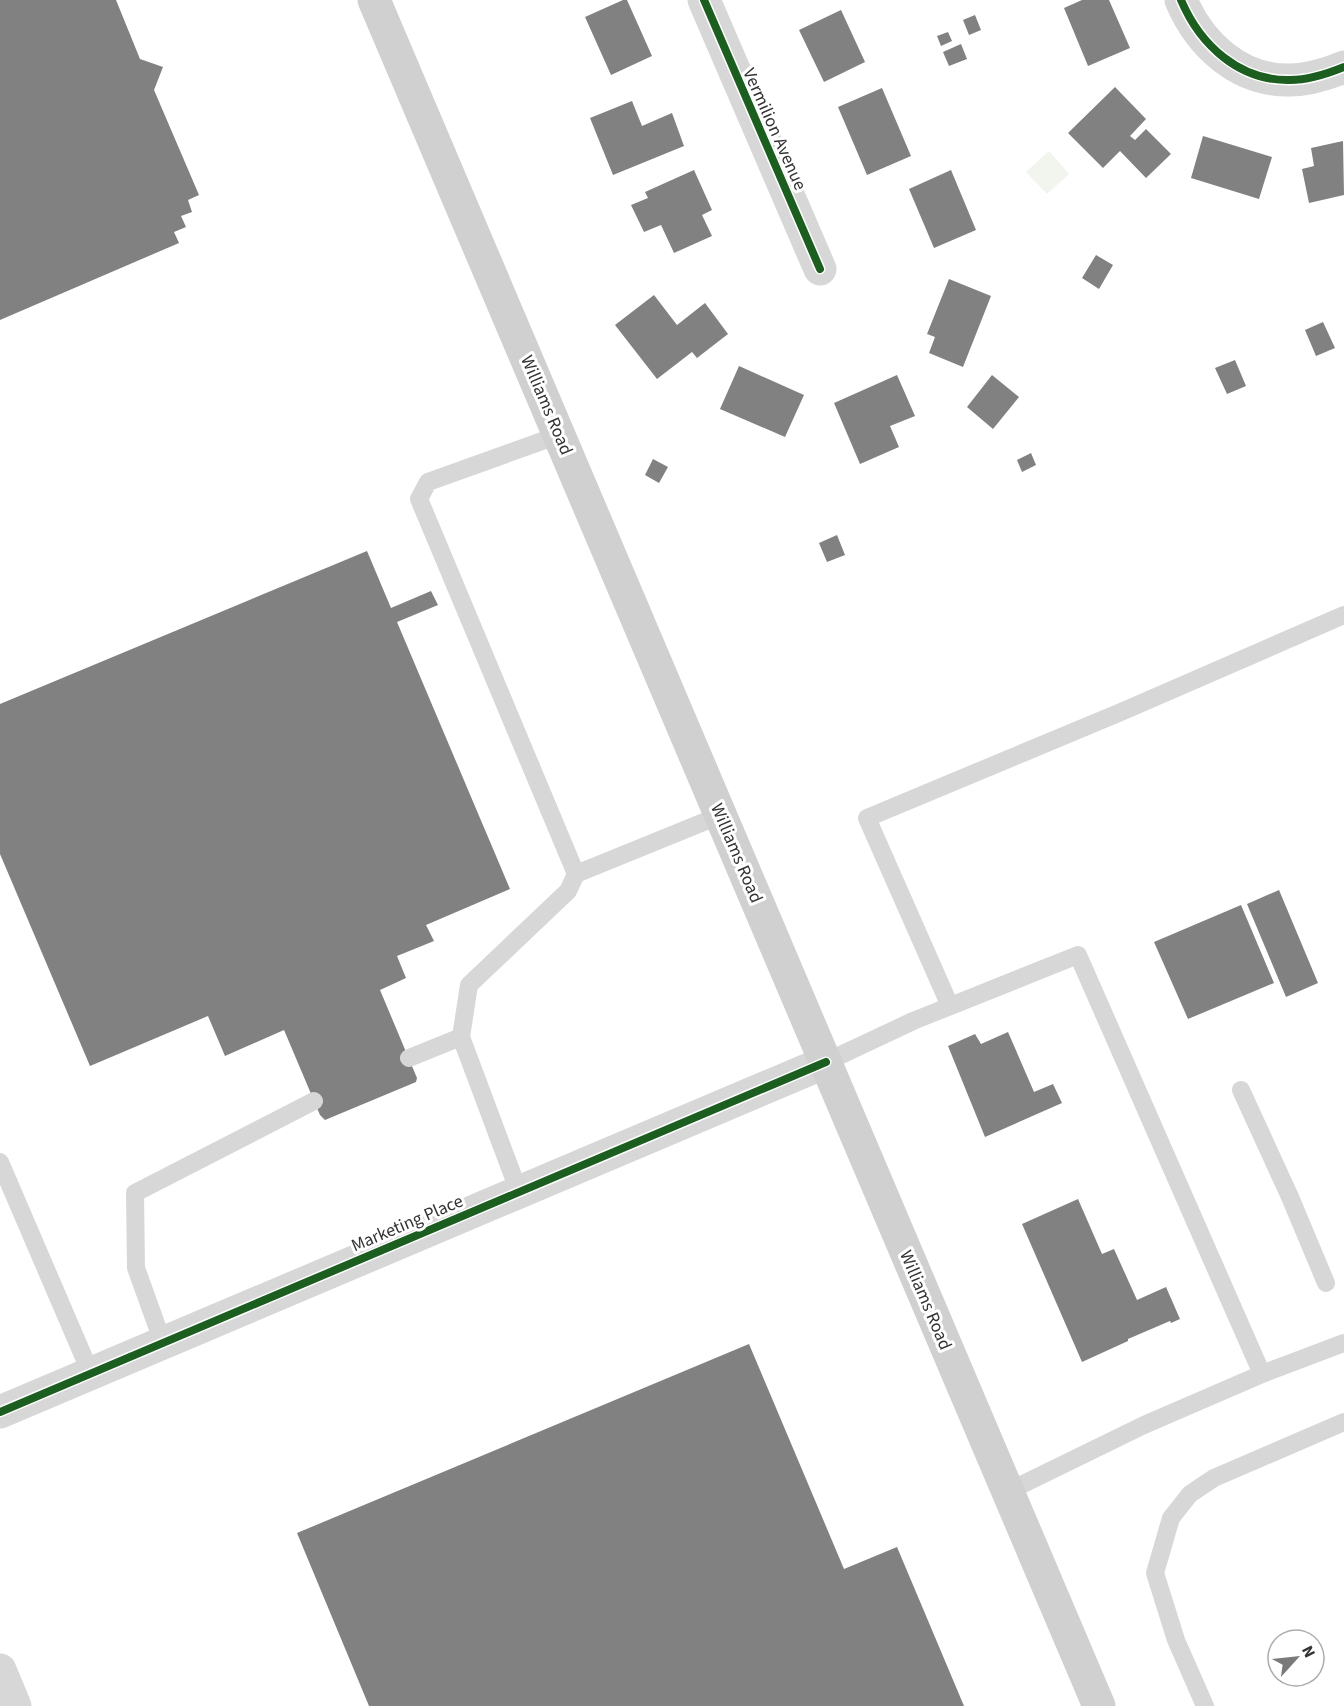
<svg xmlns="http://www.w3.org/2000/svg" width="1344" height="1706" viewBox="0 0 1344 1706" font-family="'Source Sans 3',sans-serif">
<style>
.green{fill:#f1f5ed}
.building{fill:#818181}
.lines{fill:none;stroke-linecap:round;stroke-linejoin:round}
.service{stroke:#d7d7d7;stroke-width:18}
.minor{stroke:#d7d7d7;stroke-width:33}
.secondary{stroke:#d0d0d0;stroke-width:33}
.cycleway-casing{stroke:#fff;stroke-width:11}
.cycleway{stroke:#1b5e20;stroke-width:8}
.labels{text-anchor:middle;stroke-width:6;stroke-linejoin:round;paint-order:stroke}
.street-label{font-size:18px;fill:#333;stroke:#fff}
</style>
<rect width="100%" height="100%" fill="#fff"/>
<path class="green" d="M1049,151l20,23 -22,20 -21,-22z"/>
<path class="building" d="M0,0h116l24,59 23,8 -9,23 45,105 -11,5 4,12 -11,4 5,11 -12,5 5,11 -179,77z
M623,0h4l25,56 -41,19 -26,-58z
M1082,0h27l21,48 -42,18 -24,-58z
M841,10l24,52 -41,20 -25,-52z
M975,15l6,15 -12,5 -6,-15z
M948,32l4,9 -11,5 -4,-10z
M961,44l6,15 -18,7 -6,-14z
M1115,87l31,32 -16,17 5,4 11,-11 25,25 -25,24 -26,-27 -17,17 -35,-35z
M882,88l29,68 -44,19 -29,-68z
M632,101l10,25 30,-13 12,33 -71,29 -23,-57z
M1203,136l69,21 -13,42 -68,-21z
M1343,141l1,54 -35,8 -7,-34 12,-3 -3,-18z
M694,170l18,40 -10,5 10,21 -38,17 -13,-28 -17,7 -13,-27 17,-7 -3,-6z
M951,170l25,60 -42,18 -25,-59z
M1096,255l17,10 -14,24 -17,-11z
M949,279l42,17 -28,71 -34,-14 6,-16 -8,-3z
M654,295l23,30 28,-22 23,31 -31,24 -5,-6 -35,27 -42,-54z
M1323,322l12,26 -19,8 -11,-26z
M1235,360l11,26 -19,8 -12,-26z
M739,366l65,29 -19,42 -65,-28z
M897,375l18,41 -25,10 9,21 -39,17 -26,-61z
M992,375l27,22 -26,32 -26,-22z
M1031,453l5,12 -14,7 -5,-12z
M653,459l15,8 -9,16 -14,-8z
M837,535l8,20 -18,7 -8,-19z
M367,551l24,57 40,-17 7,14 -41,17 113,267 -84,36 8,16 -37,15 9,22 -26,12 37,88 -1,4 -91,38 -5,-5 -36,-85 -59,26 -17,-40 -118,50 -90,-212v-150z
M1279,890l39,93 -32,14 -39,-93z
M1241,905l33,78 -86,36 -34,-77z
M1008,1032l26,60 19,-8 9,19 -77,34 -37,-91 27,-12 6,10z
M1078,1199l24,55 12,-5 23,51 29,-13 14,32 -9,4 -1,-2 -42,18v2l-46,21 -60,-138z
M749,1344l95,225 53,-22 67,159h-595l-72,-173z"/>
<g class="lines">
<path class="service" d="M576,874l145,-59
M950,1006l-83,-188 254,-106 223,-97
M409,1058l52,-21
M826,1062l87,-41 165,-66 184,419
M1241,1090l49,107 36,86
M0,1162l91,212
M519,1192l-58,-155 8,-52 99,-94 8,-17 -157,-375 9,-17 131,-47
M163,1343l-27,-75 -1,-75 179,-92
M1007,1492l137,-67 118,-51 82,-31
M1205,1706l-29,-66 -21,-67 16,-55 19,-24 24,-16 130,-56"/>
<path class="minor" d="M704,0l116,269
M1181,0c19,45 58,81 109,80 19,0 37,-6 54,-13
M0,1412l826,-350
M0,1670l15,36"/>
<path class="secondary" d="M374,0l725,1706"/>
<g class="cycleway-casing">
<path id="cycleway" d="M704,0l116,269
M1181,0c19,45 58,81 109,80 19,0 37,-6 54,-13
M0,1412l826,-350"/>
</g>
<use href="#cycleway" class="cycleway"/>
</g>
<g class="labels">
<g class="street-label">
<text transform="translate(775 129) rotate(66)" y="6">Vermilion Avenue</text>
<text transform="translate(547 405) rotate(67)" y="6">Williams Road</text>
<text transform="translate(737 853) rotate(67)" y="6">Williams Road</text>
<text transform="translate(407 1223) rotate(-23)" y="6">Marketing Place</text>
<text transform="translate(926 1300) rotate(67)" y="6">Williams Road</text>
</g>
</g>
<g transform="translate(1296 1658) rotate(63)"><circle r="28" fill="#ffffff" stroke="#adadad" stroke-width="1.5"/>
<path d="M0-4.5L10 22L0 15L-10 22Z" fill="#7a7a7a"/>
<text y="-9" font-size="16" font-weight="bold" text-anchor="middle" fill="#333333">N</text>
</g>
</svg>
